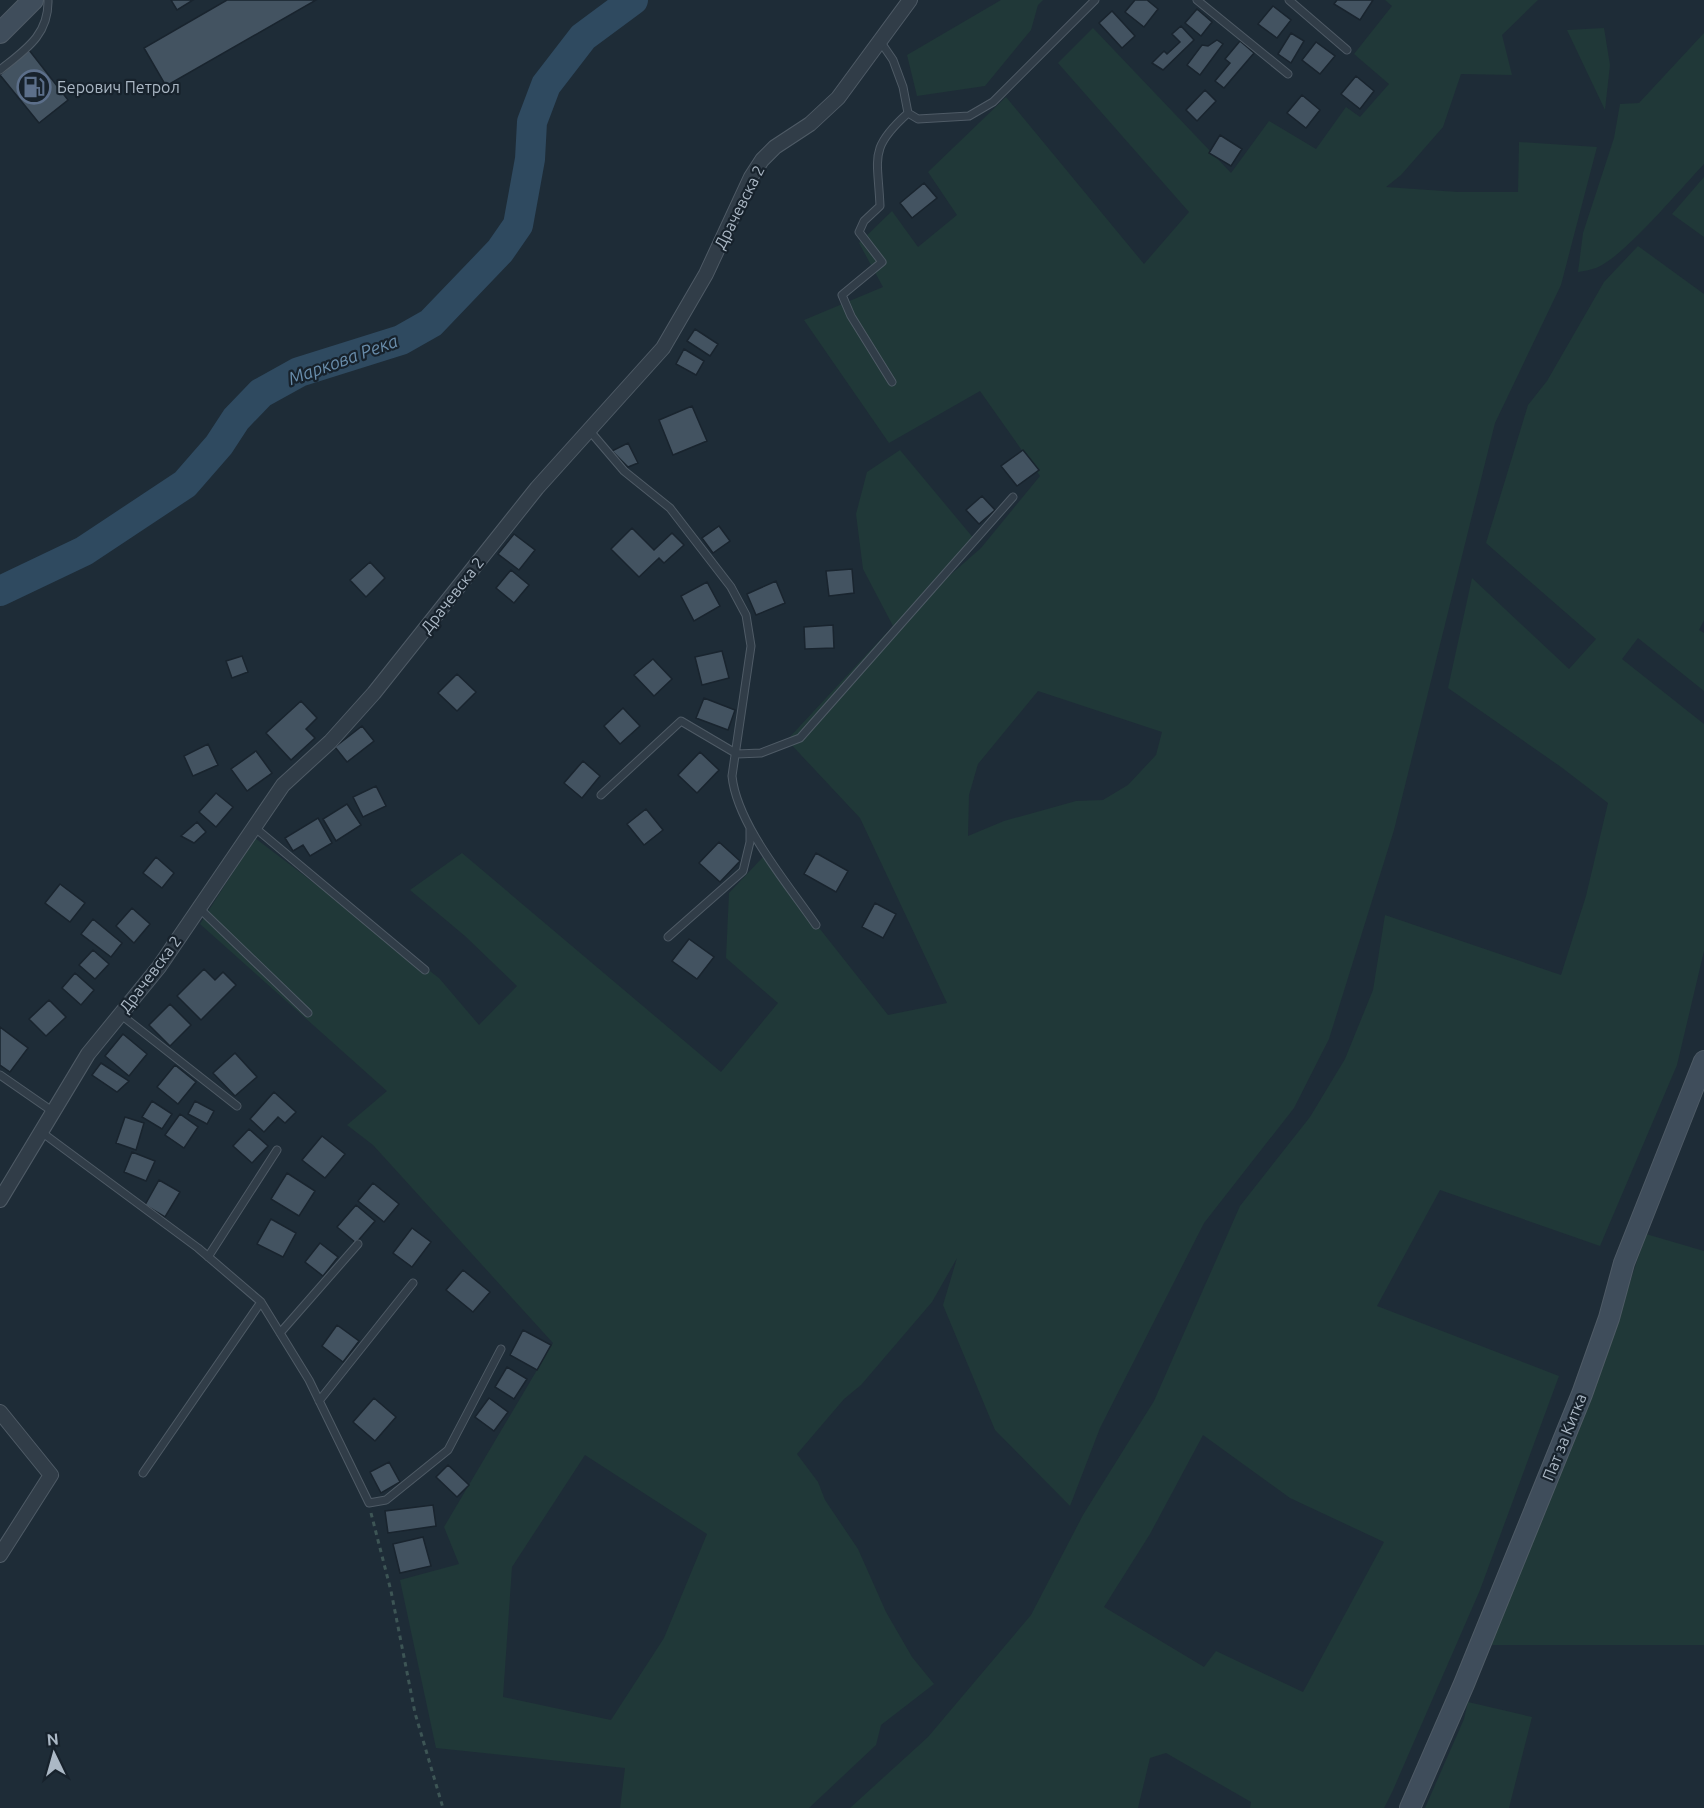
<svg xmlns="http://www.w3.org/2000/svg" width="1704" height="1808" viewBox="0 0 1704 1808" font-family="Ubuntu,sans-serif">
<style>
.green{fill:#203838;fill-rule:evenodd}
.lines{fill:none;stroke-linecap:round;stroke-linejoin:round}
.river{stroke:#2f4a60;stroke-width:30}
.building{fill:#435361;stroke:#19242e;stroke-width:1.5}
.lane-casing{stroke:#4f5b66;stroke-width:9}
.street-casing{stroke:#4f5b66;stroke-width:16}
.secondary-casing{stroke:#4f5b66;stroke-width:22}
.path{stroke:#3d5555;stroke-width:3;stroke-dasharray:4.5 4.5;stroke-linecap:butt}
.lane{stroke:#313d48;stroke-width:7}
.street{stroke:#313d48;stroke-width:14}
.secondary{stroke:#3f4d5b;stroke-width:20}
.labels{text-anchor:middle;stroke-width:4.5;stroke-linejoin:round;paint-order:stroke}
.poi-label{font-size:16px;fill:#abb8c5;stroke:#17222c;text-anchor:start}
.street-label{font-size:16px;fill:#abb8c5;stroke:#17222c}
.water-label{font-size:18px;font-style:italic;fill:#698dab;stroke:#17222c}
</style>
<rect width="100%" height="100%" fill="#1e2c37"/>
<path class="green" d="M1001,0h42l-5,5 -7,25 -46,56 -68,10 -10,-41z
M1385,0h153l-36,35 10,40 -51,-1 -18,53 -42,48 -15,12 72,5h60l1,-50 78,5 -36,138 -66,138 -101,407 -65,209 -35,69 -90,115 -104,205 -30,78 -75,-76 -52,-125 14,-47 -25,44 -71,83 -17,14 -47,55 21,28 7,18 33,49 28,63 26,45 22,27 -53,41 -5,20 -67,63h-189l5,-40 -189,-20 -36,-168 59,-16 -15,-37 109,-184 -180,-198 -26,-20 40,-34 -187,-167 55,-86 184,140 40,47 38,-39 -52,-50 -55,-46 52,-37 259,219 57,-69 -52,-45 3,-65 34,-36 125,158 59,-12 -87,-185 -73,-78 106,-114 -30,-57 -7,-55 11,-42 33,-22 75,90 -76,80 82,-72 59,-72 -60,-85 -91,52 -85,-123 79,-33 -24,-44 33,-32 26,36 39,-32 -29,-43 78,-75 138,167 45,-52 -131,-149 35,-35 138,145 38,-52 47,28 30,-42 14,10 29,-33 -35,-30 38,-48zM1038,691l124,41 -6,23 -28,30 -25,15 -27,1 -72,20 -36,15 1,-41 9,-31zM585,1455l122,79 -43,104 -53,82 -108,-23 9,-130z
M1604,28l6,37 -5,45 -38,-80z
M1704,33v131c-23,24 -80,93 -108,104 -6,2 -12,3 -18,4l5,-39 31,-95 6,-34 19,-1z
M1704,177v60l-32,-23z
M1638,246l66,48v326l-5,10 5,3v58l-66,-53 -16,21 82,65v227l-27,114 -77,181 -160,-56 -63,116 182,70 -79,214 -87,200 -9,18h-134l1,-6 -85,-49 -16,5 -12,50h-288l78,-71 103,-122 52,-100 71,-114 86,-195 70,-89 35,-58 28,-69 12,-75 176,60 25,-79 22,-93 -47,-36 -113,-79 24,-110 97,91 27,-30 -110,-96 42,-138 19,-24 57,-99zM1203,1435l87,63 94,44 -81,150 -87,-41 -12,16 -100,-60 46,-73z
M1646,1234l58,17v394h-217l57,-129 54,-138z
M1468,1702l64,15 -23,91h-84l39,-89z"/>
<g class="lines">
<path class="river" d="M0,591l84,-40 101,-67 34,-39 17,-26 25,-26 38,-21 102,-32 30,-17 69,-72 18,-26 12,-66 2,-37 14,-37 37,-48 50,-37"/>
</g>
<path class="building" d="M171,0h22l-16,10z
M227,0h89l-150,86 -22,-38z
M1135,0h12l11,9 -14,18 -19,-15z
M1337,0h36l-13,20 -26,-16z
M1273,6l18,14 -14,18 -19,-14z
M1197,9l15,13 -11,14 -16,-13z
M1112,11l23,25 -13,12 -23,-25z
M1181,26l13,14 -31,30 -11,-7 12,-12 3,3 13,-12 -8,-8z
M1291,33l13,8 -13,22 -13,-9z
M1217,40l6,4 -23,31 -13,-10 15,-20 6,1z
M1240,41l14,12 -30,35 -9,-7 15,-18 -5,-4z
M1316,42l19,14 -15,18 -18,-14z
M29,50l39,50 -29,23 -39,-48z
M1356,76l18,15 -14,18 -19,-15z
M1205,90l11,11 -19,20 -11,-11z
M1302,95l18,15 -14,18 -19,-15z
M1220,135l22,14 -11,17 -22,-13z
M924,183l13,15 -25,20 -12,-15z
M695,329l23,15 -8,12 -23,-15z
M684,349l20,12 -8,14 -20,-11z
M692,406l15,35 -34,14 -14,-35z
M628,443l10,20 -10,4 -16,-16z
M1023,450l16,20 -22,16 -16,-20z
M982,496l13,14 -16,14 -13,-14z
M719,526l11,15 -17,12 -11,-15z
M632,528l22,22 18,-17 12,12 -20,18 -5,-5 -20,19 -28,-28z
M514,534l21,16 -16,20 -21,-16z
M370,562l15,16 -19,19 -16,-17z
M852,569l2,24 -25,3 -3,-25z
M511,570l18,15 -15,18 -18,-15z
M776,581l9,22 -29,12 -9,-21z
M707,582l13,24 -26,15 -13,-25z
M833,625l1,23 -29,1 -1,-22z
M722,651l7,27 -27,7 -7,-28z
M242,656l6,16 -16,6 -6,-17z
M653,659l19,20 -18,17 -20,-21z
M457,674l19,18 -19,19 -19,-18z
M704,698l31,12 -7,20 -32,-12z
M301,701l16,17 -11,11 9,9 -24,22 -25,-27z
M623,708l17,18 -20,18 -16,-18z
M362,726l12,15 -27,21 -12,-15z
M208,744l10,21 -25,11 -9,-20z
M256,751l16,22 -25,18 -16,-22z
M700,752l19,18 -22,23 -19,-18z
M583,761l17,15 -18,22 -18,-15z
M376,786l10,20 -23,11 -10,-20z
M216,793l17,14 -17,20 -17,-15z
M347,804l14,21 -25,16 -13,-22z
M646,809l17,21 -19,15 -17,-21z
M318,818l14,25 -22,13 -7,-11 -10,6 -8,-13z
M197,822l9,10 -12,11 -13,-7z
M719,842l21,19 -20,21 -21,-19z
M816,853l32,18 -12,21 -32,-18z
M156,857l18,16 -12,15 -19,-15z
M60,884l25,19 -15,19 -25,-19z
M875,903l21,11 -13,24 -21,-11z
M132,908l18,16 -16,19 -18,-17z
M93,919l29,24 -11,14 -30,-23z
M689,939l25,18 -17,22 -25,-18z
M93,950l16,14 -14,15 -16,-14z
M204,969l11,11 8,-8 13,13 -35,35 -24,-24z
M75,973l19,17 -13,15 -19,-17z
M49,1000l17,17 -20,19 -17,-17z
M170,1004l21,21 -21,21 -21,-21z
M0,1027l28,21 -18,24 -10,-7z
M123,1034l24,20 -18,22 -24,-20z
M235,1053l22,24 -22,19 -22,-23z
M101,1063l28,18 -12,11 -25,-17z
M175,1065l21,17 -18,22 -21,-17z
M274,1092l22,20 -11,11 -7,-6 -14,15 -14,-13z
M152,1101l20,13 -10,15 -20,-12z
M195,1101l19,10 -7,13 -19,-10z
M180,1114l18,13 -14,21 -19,-13z
M125,1117l19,6 -8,27 -20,-7z
M249,1129l19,17 -16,17 -19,-17z
M322,1136l23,18 -20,24 -23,-18z
M132,1152l23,9 -9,20 -22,-9z
M287,1173l28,18 -16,25 -28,-17z
M159,1180l21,12 -15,25 -20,-12z
M373,1183l26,21 -15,18 -26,-21z
M356,1205l19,16 -19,22 -19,-16z
M271,1219l25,14 -13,24 -26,-13z
M412,1228l19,14 -19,25 -19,-14z
M320,1243l18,14 -15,19 -18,-14z
M463,1270l27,22 -17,20 -27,-22z
M337,1325l22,16 -16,21 -21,-16z
M523,1330l28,15 -14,25 -27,-15z
M507,1367l20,12 -13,20 -19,-12z
M374,1398l22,19 -21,24 -22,-19z
M489,1398l19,14 -14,19 -19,-14z
M389,1462l11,20 -19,11 -11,-21z
M448,1465l21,20 -12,12 -21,-20z
M433,1505l3,21 -48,7 -3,-22z
M423,1537l8,29 -31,7 -7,-29z"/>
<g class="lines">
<g class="lane-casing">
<path id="lane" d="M1197,0l91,74
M1289,0l58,50
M880,41l13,19 10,27 5,26 10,6 51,-3 24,-14 102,-102
M0,70c25,-20 49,-35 48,-70
M892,382l-41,-66 -9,-21 40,-33 -23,-30 5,-11 16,-15c-2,-49 -12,-57 28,-93
M589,430l35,41 46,37 61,79 15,28 5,31 -19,130c5,49 56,108 84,149
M601,795l80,-74 56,33 24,-1 39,-15 213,-241
M254,827l171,143
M199,908l109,105
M668,937l75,-66 7,-29v-14
M120,1014l117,92
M0,1075l52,36
M40,1131l158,117 63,54 48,78 60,123 17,-3 62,-50 53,-101
M208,1257l69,-107
M280,1333l78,-89
M319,1401l94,-118
M143,1473l118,-171"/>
</g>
<g class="street-casing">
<path id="street" d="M0,1200l88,-146 71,-87 124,-182 47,-43 44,-49 163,-205 126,-140 43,-74 45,-97 11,-17 13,-13 35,-23 28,-26 72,-98
M0,1412l51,63 -51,80"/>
</g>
<g class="secondary-casing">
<path id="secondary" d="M0,33l33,-33
M1410,1808l54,-124 118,-290 27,-76 15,-55 80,-202"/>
</g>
<path class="path" d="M371,1513l20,78 24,122 28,95"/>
<use href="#lane" class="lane"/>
<use href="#street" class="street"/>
<use href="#secondary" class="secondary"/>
</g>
<defs>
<g id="fuel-ring" transform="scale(1.725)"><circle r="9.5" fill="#17222c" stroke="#5c6f8a" stroke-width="1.5"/><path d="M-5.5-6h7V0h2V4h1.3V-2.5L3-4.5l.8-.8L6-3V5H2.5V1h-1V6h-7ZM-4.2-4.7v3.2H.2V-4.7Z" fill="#5c6f8a"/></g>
</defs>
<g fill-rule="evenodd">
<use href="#fuel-ring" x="34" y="87"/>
</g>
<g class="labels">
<g class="poi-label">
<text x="57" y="93">Берович Петрол</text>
</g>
<g class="street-label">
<text transform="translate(739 207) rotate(-63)" y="6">Драчевска 2</text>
<text transform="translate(452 595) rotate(-52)" y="6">Драчевска 2</text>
<text transform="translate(150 974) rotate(-53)" y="6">Драчевска 2</text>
<text transform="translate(1564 1437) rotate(-68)" y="6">Пат за Китка</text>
</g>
<g class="water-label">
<text transform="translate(343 360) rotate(-20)" y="6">Маркова Река</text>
</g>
</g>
<g transform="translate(54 1754) rotate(355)" stroke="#17222c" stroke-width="4.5" paint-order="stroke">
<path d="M0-4.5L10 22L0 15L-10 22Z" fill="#abb8c5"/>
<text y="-9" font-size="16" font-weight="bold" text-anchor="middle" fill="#abb8c5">N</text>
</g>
</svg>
